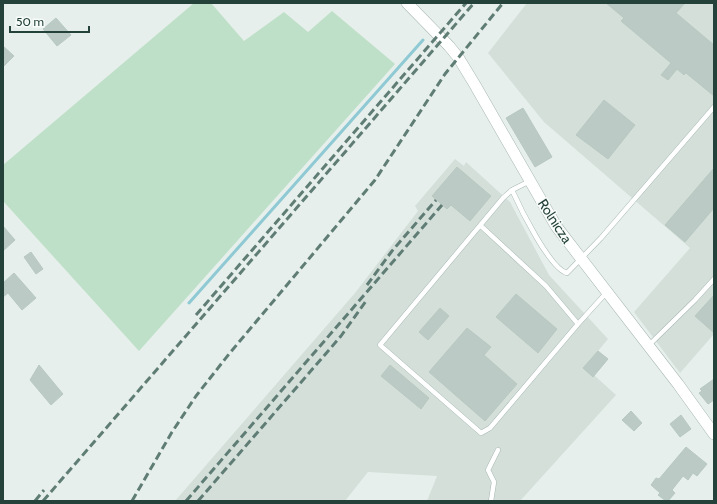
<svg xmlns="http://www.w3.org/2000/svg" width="717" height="504" viewBox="0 0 717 504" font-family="Cabin,sans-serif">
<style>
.built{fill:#d4dfda}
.green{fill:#bfe0c8}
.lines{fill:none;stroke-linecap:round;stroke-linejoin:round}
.stream{stroke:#8ec9d4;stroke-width:3}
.building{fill:#bbcac4;stroke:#b8c9c2}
.service-casing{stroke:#a8b8b2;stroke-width:5.5}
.tertiary-casing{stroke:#a8b8b2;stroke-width:12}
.service{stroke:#fff;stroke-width:4.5}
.tertiary{stroke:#fff;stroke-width:11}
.rail{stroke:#5f7d75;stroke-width:3;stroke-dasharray:8 4;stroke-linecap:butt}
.labels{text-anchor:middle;stroke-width:3;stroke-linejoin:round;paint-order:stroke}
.street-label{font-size:14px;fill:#24423a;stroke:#f7fbf9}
</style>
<rect width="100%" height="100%" fill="#e6efeb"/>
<path class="built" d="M527,3h187v331l-34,39 -46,-61 56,-64 -146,-126 -56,-69z
M455,159l9,7 2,-4 44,40 39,73 59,64 -10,12 10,8 -14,16 22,20 -96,106h-93l10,-25 -69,-4 -23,29h-170l180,-208 63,-82 -3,-5z"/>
<path class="green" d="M194,3h17l33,38 40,-29 24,20 24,-21 63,53 -256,287 -136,-150v-36z"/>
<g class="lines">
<path class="stream" d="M189,303l234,-263"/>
</g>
<path class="building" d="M606,3h79l-9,10 38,32v51l-28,-23 -2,2 -7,-6 -9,11 -7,-5 10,-12 -50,-42 3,-3z
M56,18l15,17 -14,11 -14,-17z
M3,46l11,10 -11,11z
M604,100l31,25 -27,34 -32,-24z
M523,108l29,49 -17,10 -29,-49z
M457,167l34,29 -21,25 -19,-16 -4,4 -15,-13z
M714,168v40l-29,34 -20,-17z
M3,226l12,14 -12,11z
M31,252l12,17 -7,5 -12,-17z
M14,273l22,25 -14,12 -14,-17 -5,4v-14z
M516,294l41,35 -19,24 -42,-36z
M714,295v38l-19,-17z
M440,308l9,8 -21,24 -9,-8z
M467,328l24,19 -7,8 33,29 -32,37 -56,-49z
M598,351l10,8 -15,18 -10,-9z
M39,365l24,29 -12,11 -21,-25z
M390,365l39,33 -8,11 -40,-33z
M714,379v21l-6,4 -9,-11 3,-2 -2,-2z
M631,411l11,12 -8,8 -12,-11z
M681,415l10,14 -11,8 -10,-13z
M686,447l21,17 -10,12 -4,-3 -5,7 -5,-4 -11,14 3,3 -7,8h-2l-8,-6 2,-2 -9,-8 5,-7 3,1z"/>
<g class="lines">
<g class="service-casing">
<path id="service" d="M530,181l-18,9 -9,8 -123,147 101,88 9,-5 88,-104 29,-32
M512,190c8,18 38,79 55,83l34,-35 113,-131
M481,226l65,60 32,38
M648,346l47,-46 19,-21
M491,501l3,-19 -6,-12 10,-20"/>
</g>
<g class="tertiary-casing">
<path id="tertiary" d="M407,3l42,43 9,11 17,28 81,141 122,158 36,50"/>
</g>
<use href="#service" class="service"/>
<use href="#tertiary" class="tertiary"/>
<path class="rail" d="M367,285l25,-34 44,-51
M196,315l270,-312
M35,501l9,-11
M43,501l431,-498
M132,501l40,-69 24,-36 33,-42 146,-174 70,-106 58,-71
M186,501l256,-296
M198,501l131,-151 12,-14 25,-35"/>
</g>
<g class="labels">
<g class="street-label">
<text transform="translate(555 221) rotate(57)" y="5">Rolnicza</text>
</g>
</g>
<rect width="717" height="504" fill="none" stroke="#24423a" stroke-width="8"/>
<path d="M10 26v6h79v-6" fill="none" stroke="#24423a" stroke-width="2"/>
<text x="16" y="26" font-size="12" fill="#24423a" stroke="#f7fbf9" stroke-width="3" paint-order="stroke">50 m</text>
</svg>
